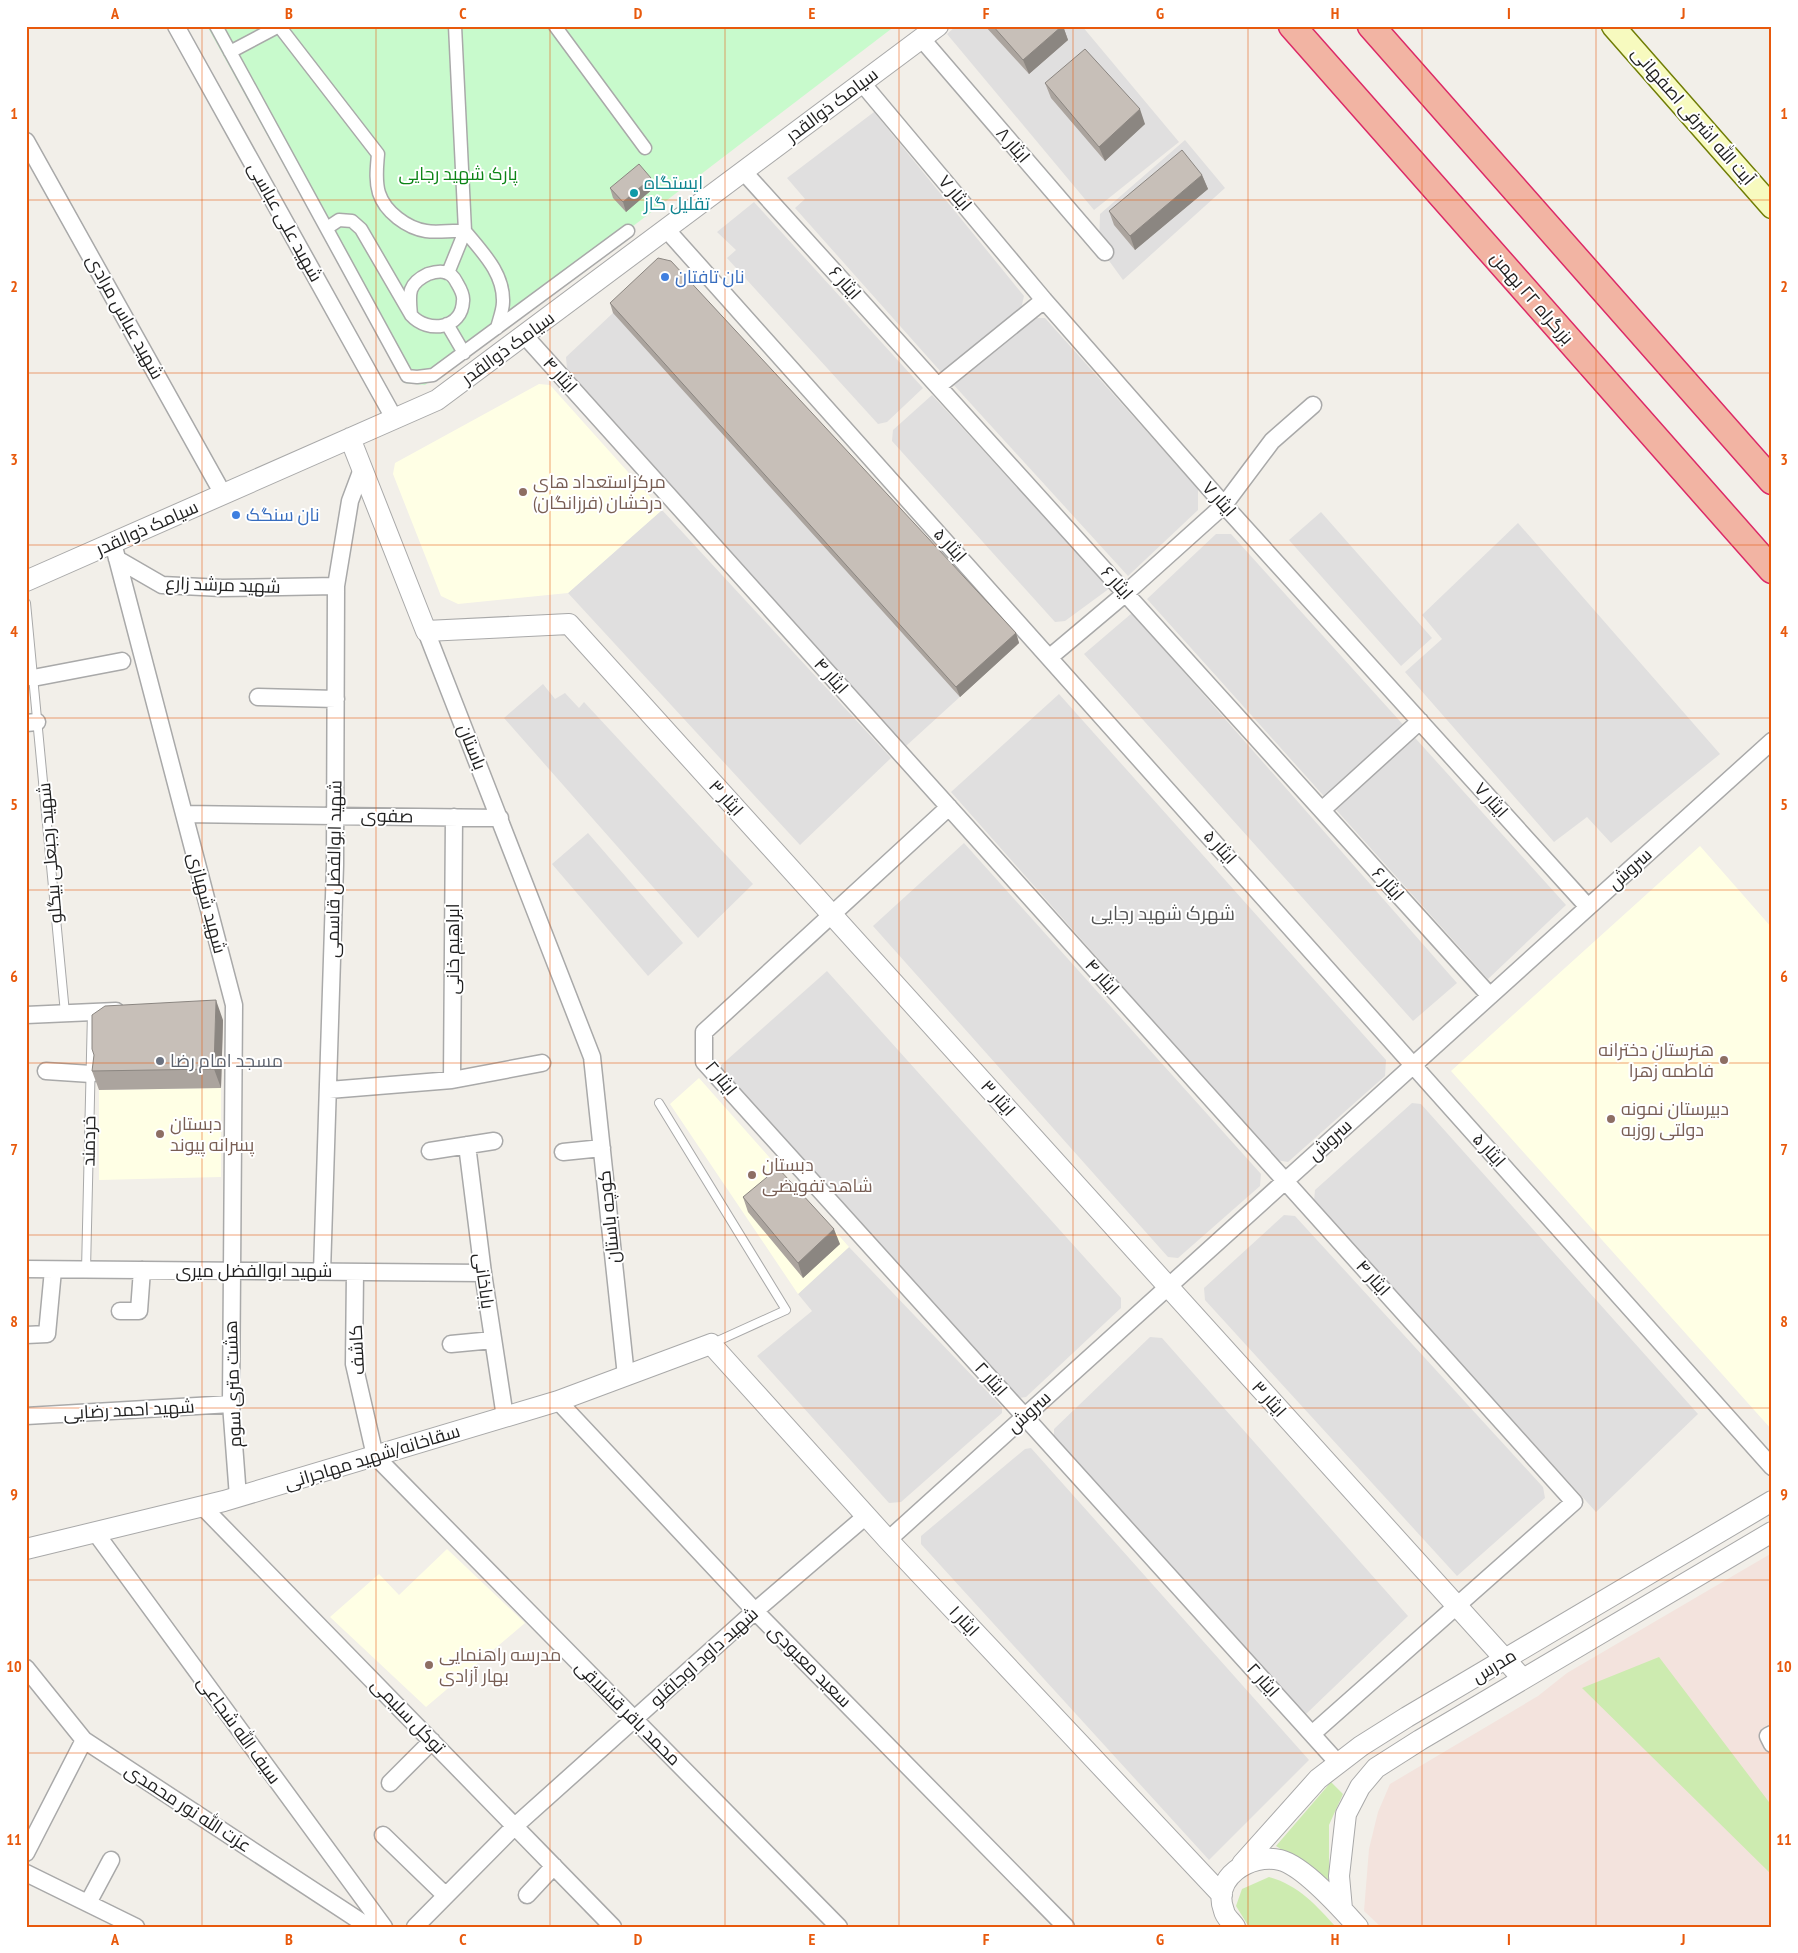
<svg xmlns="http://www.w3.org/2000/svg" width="1798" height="1953" viewBox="0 0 1798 1953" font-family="'PT Sans Narrow',Cairo,sans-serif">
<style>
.residential{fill:#e0dfdf}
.education{fill:#ffffe5}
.military{fill:#f3e3dd}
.grass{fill:#cdebb0}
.park{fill:#c8facc}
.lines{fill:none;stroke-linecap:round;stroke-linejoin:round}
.service-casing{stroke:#a9a9a9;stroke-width:10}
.pedestrian-casing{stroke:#a9a9a9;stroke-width:15}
.minor-casing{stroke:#a9a9a9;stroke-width:19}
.tertiary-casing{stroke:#a9a9a9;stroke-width:22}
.secondary-casing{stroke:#707d05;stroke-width:25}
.trunk-casing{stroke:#dc2a67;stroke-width:29}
.service{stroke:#fff;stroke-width:8}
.pedestrian{stroke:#fff;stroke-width:12}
.minor{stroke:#fff;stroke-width:16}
.tertiary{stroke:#fff;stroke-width:20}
.secondary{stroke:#f7fabf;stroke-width:22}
.trunk{stroke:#f2b4a3;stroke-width:26}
.wall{fill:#aba49e}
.shaded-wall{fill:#8b8681}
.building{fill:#c7bfb8;stroke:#8b8681}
.grid{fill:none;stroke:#e8590c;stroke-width:1;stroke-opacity:0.55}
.culture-dot{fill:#0f9aa8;stroke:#fff;stroke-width:2}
.shop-dot{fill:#3f7fe0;stroke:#fff;stroke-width:2}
.education-dot{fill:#8d6e63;stroke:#fff;stroke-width:2}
.worship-dot{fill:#6b7280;stroke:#fff;stroke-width:2}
.labels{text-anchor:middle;stroke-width:4;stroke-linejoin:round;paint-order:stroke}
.street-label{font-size:18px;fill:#222;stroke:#fff}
.park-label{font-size:18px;fill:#0c8416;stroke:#fff}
.culture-label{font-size:18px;fill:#0d838f;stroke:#fff;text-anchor:start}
.shop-label{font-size:18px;fill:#366cbe;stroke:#fff;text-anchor:start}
.education-label{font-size:18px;fill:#785e54;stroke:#fff;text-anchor:start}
.worship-label{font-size:18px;fill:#5b616d;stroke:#fff;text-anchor:start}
.neighbourhood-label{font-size:19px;fill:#555;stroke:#fff}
.neatline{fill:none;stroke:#e8590c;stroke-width:2}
.grid-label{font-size:16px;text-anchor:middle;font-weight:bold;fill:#e8590c}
</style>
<rect width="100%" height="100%" fill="#f2efe9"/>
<path class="residential" d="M956,26h126l97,116 -85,68 -147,-176z
M874,112l150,184 -3,13 -24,21 -56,42 -146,-164 10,-9 -18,-21z
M1185,140l40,48 -102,92 -24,-33 1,-33z
M754,202l169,186 -36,34 -9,2 -151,-166 9,-8 -19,-18z
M661,268l190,194 168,181 -113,103 -339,-377 -1,-12z
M1030,318h15l153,171v21l-70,66 -176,-193z
M932,395l178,193 -45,33 -10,1 -163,-181 1,-11z
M662,510l229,248 -91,87 -232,-252z
M1321,512l111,126 -31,28 -112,-126z
M1518,523l202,231 -109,89 -24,-26 -33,25 -149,-170 37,-33 -20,-24z
M1216,534h15l335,371 -78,74 -341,-380z
M1132,613l325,370 -44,38 -329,-367z
M543,684l12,15 10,-6 14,15 5,-6 169,182 -55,54 -194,-220z
M1059,694l327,366 -1,16 -97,86 -12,-2 -325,-368z
M588,833l95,110 -35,33 -96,-112z
M964,843l297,331 -1,12 -82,72 -10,-1 -295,-331z
M827,971l294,327v10l-95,89 -7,1 -300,-331z
M1412,1103l9,1 277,310 -102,98 -282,-311 1,-11z
M1284,1215l11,1 248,271 2,11 -88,78 -252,-276 -1,-12z
M849,1247l153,160v6l-101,89 -12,1 -132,-147 55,-45 -14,-17z
M1150,1337l12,1 246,278 -103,99 -251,-277v-9z
M1031,1448l278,312 -100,100 -288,-316v-8l104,-87z"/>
<path class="education" d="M539,384l11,1 112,125 -94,83 -110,11 -17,-8 -48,-122 2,-11z
M1700,846l72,82v502l-321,-359z
M699,1078l150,169 -51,47 -128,-190z
M221,1088v89l-122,3v-90z
M447,1549l78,74 -99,84 -96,-90 49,-43 20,21z"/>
<path class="military" d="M1772,1553v374h-391l-17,-16 5,-62 9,-37 12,-28 148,-88 29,-23z"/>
<path class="grass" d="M1659,1657l113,149v69l-190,-187z
M1331,1782l12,12 -14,31v55l-53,-34z
M1269,1877c29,8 47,28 67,50h-87l-13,-21 6,-17z"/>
<path class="park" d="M207,26h688l-470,359 -21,-2z"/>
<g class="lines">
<g class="service-casing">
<path id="service" d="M26,603l39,410
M659,1103l127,207 -75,34
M86,1270l6,-258"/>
</g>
<g class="pedestrian-casing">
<path id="pedestrian" d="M216,26l191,350 10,1 16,-2 195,-144
M279,26l99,128c-1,13 -3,26 1,39 6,19 28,35 47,38 12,2 26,-1 39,0 17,21 39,42 38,71 0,8 -4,18 -6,26
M555,26l90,122
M230,52l49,-26
M327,228l12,-8 13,1 9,8 50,86c17,19 51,14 52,-14 1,-6 -3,-13 -6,-18 -2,-4 -5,-9 -10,-10 -6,-3 -13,-1 -19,1 -21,10 -19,20 -17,41
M448,273l17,-42 -10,-205
M447,324l17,29"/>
</g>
<g class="minor-casing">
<path id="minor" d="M176,26l218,392
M921,38l184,214
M862,83l182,217 180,205 364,402
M26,141l197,353
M743,171l747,825
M666,229l1106,1238
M525,336l1049,1166 -262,232
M938,386l106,-86
M113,543l121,462 -3,399 7,93
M117,559l45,26 60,3 114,-2
M426,631l166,426 34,319
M1050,657l76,-64 98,-88 48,-64 41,-36
M33,678l89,-17
M258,697l78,2
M26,723l11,-1
M949,807l-245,225v30l634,701
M1322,810l98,-89
M184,814l316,4
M26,1015l90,-4
M46,1071l45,3
M452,1080l2,-263
M329,1090l123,-10 90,-17
M467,1145l16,128 22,144
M430,1151l64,-10
M563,1152l39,-4
M26,1269l457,4
M322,1272l13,-407 1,-279 14,-85 12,-32
M355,1272l-1,92 21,92 464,471
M120,1311h19l3,-41
M26,1335l21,-1 6,-64
M451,1344l42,-4
M558,1401l197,210 311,316
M26,1416l205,-12
M202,1506l411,421
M95,1532l289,395
M888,1540l884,-799
M26,1668l58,72 285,187
M1772,1734l-4,2 4,8
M390,1783l42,-42
M383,1835l62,60
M26,1853l58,-113
M26,1873l110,54
M527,1895l27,-29
M88,1903l23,-43
M415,1927l100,-101 240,-215 111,-95"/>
</g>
<g class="tertiary-casing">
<path id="tertiary" d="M350,438l76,193 143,-7 954,1055
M26,581l411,-181 501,-374
M26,1549l198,-48 334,-100 153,-57 177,196 334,355
M1242,1864l76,-85 43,-33 46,-29 365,-216
M1342,1909l-3,-33 7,-62 14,-27 16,-19 44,-28 352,-208
M1235,1927c-3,-5 -10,-10 -11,-16 -13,-33 26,-58 56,-51 24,6 61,48 78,67"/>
</g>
<g class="secondary-casing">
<path id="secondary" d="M1613,26l159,181"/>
</g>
<g class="trunk-casing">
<path id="trunk" d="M1292,26l480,544
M1371,26l401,455"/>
</g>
<use href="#service" class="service"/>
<use href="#pedestrian" class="pedestrian"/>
<use href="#minor" class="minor"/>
<use href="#tertiary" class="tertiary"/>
<use href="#secondary" class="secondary"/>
<use href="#trunk" class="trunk"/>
</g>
<path class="wall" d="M985,26h78l5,14 -39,34z
M1045,83l100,41 -40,37 -54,-63z
M1202,175l6,14 -73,61 -21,-25 -5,-14z
M651,178l4,9 -29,25 -13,-14 -3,-10z
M610,303l406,330 3,10 -59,54 -347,-384z
M223,1020l-2,68 -122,2 -7,-19z
M743,1197l97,47 -37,34 -55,-66z"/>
<path class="shaded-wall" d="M1062,26h1l5,14 -39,34 -6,-14z
M1140,109l5,15 -40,37 -6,-14z
M1202,175l6,14 -73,61 -5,-14z
M651,178l4,9 -29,25 -3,-10z
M1016,633l3,10 -59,54 -4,-10z
M216,1000l7,20 -2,68 -7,-19z
M834,1229l6,15 -37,34 -5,-15z"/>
<path class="building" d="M993,26h69l-39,34z
M1085,49l55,60 -41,38 -54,-64z
M1182,150l20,25 -72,61 -21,-25z
M639,164l12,14 -28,24 -13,-14z
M658,258l13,3 345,372 -60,54 -346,-384z
M216,1000l-2,69 -122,2 2,-16 -2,-6v-34l13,-9z
M778,1168l56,61 -36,34 -55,-66z"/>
<path class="grid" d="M202,26v1901M376,26v1901M550,26v1901M725,26v1901M899,26v1901M1073,26v1901M1248,26v1901M1422,26v1901M1596,26v1901M26,200h1746M26,373h1746M26,545h1746M26,718h1746M26,890h1746M26,1063h1746M26,1235h1746M26,1408h1746M26,1580h1746M26,1753h1746"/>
<circle class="culture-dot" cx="634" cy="193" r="5"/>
<g class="shop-dot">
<circle cx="665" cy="277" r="5"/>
<circle cx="236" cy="515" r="5"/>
</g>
<g class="education-dot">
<circle cx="523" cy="492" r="5"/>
<circle cx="1724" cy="1060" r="5"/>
<circle cx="1611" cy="1119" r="5"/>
<circle cx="160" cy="1134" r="5"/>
<circle cx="752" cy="1175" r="5"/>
<circle cx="429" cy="1665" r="5"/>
</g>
<circle class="worship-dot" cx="160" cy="1061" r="5"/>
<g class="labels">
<g class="street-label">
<text transform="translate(832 105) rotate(-37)" y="6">سیامک ذوالقدر</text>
<text transform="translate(1693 116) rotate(49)" y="6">آیت الله اشرفی اصفهانی</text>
<text transform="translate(1013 145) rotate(49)" y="6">ایثار ۸</text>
<text transform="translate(955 193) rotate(50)" y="6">ایثار ۷</text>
<text transform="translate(285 222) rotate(61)" y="6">شهید علی عباسی</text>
<text transform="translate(845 283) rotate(48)" y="6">ایثار ۶</text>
<text transform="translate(1532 298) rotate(49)" y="6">بزرگراه ۲۲ بهمن</text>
<text transform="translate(125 317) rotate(61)" y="6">شهید عباس مرادی</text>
<text transform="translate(508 348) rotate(-36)" y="6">سیامک ذوالقدر</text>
<text transform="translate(560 375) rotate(48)" y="6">ایثار ۴</text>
<text transform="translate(1219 499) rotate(48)" y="6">ایثار ۷</text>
<text transform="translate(147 528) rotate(-24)" y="6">سیامک ذوالقدر</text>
<text transform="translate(950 545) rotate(48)" y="6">ایثار ۵</text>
<text transform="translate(1117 583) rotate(48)" y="6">ایثار ۶</text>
<text transform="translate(223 585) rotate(2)" y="6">شهید مرشد زارع</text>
<text transform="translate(831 676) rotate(48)" y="6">ایثار ۴</text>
<text transform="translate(472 747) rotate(68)" y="6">باستان</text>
<text transform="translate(726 798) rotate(48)" y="6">ایثار ۳</text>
<text transform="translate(1491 800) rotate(48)" y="6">ایثار ۷</text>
<text transform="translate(387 816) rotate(1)" y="6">صفوی</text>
<text transform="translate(1220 847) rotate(48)" y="6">ایثار ۵</text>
<text transform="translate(50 853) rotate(-95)" y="6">شهید رجبعلی بیگلو</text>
<text transform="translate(334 869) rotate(-89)" y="6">شهید ابوالفضل قاسمی</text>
<text transform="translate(1630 869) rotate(-42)" y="6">سروش</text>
<text transform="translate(1388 884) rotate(48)" y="6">ایثار ۶</text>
<text transform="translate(207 903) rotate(75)" y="6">شهید شهبازی</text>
<text transform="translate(453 949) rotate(-90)" y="6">ابراهیم خانی</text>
<text transform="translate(1102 977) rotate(48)" y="6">ایثار ۴</text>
<text transform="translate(721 1078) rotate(51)" y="6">ایثار ۲</text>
<text transform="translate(998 1098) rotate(48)" y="6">ایثار ۳</text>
<text transform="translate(1330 1140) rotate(-42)" y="6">سروش</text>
<text transform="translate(89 1141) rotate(-89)" y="6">خردمند</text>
<text transform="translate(1489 1150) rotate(48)" y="6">ایثار ۵</text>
<text transform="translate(609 1217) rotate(-96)" y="6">کوچه باستان</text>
<text x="254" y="1277">شهید ابوالفضل میری</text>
<text transform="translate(1373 1278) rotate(48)" y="6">ایثار ۴</text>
<text transform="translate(484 1281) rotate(82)" y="6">باباخانی</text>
<text transform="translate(357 1350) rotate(-93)" y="6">کاشف</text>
<text transform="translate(991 1379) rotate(48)" y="6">ایثار ۲</text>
<text transform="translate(233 1384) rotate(-92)" y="6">هشت متری سوم</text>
<text transform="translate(1269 1399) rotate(48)" y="6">ایثار ۳</text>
<text transform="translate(129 1410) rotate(-3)" y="6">شهید احمد رضایی</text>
<text transform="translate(1029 1412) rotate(-42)" y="6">سروش</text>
<text transform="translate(372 1457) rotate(-17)" y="6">سقاخانه/شهید مهاجرانی</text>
<text transform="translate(964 1621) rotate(47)" y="6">ایثار ۱</text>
<text transform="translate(704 1657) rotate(-42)" y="6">شهید داود اوجاقلو</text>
<text transform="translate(810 1666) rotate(45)" y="6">سعید معبودی</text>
<text transform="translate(1494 1666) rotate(-31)" y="6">مدرس</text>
<text transform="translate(1263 1680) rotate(48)" y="6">ایثار ۲</text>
<text transform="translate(628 1713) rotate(45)" y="6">محمد باقر قشلاقی</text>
<text transform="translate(408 1716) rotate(46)" y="6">توکل سلیمی</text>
<text transform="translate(239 1730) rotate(54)" y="6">سیف الله شجاعی</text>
<text transform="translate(188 1808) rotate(33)" y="6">عزت الله نور محمدی</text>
</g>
<g class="park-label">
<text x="458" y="180">پارک شهید رجایی</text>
</g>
<g class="culture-label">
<text x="644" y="189">ایستگاه<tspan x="644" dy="21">تقلیل گاز</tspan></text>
</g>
<g class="shop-label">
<text x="675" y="283">نان تافتان</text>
<text x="246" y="521">نان سنگک</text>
</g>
<g class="education-label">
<text x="533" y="488">مرکزاستعداد های<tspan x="533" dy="21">درخشان (فرزانگان)</tspan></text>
<text x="1714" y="1056" text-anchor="end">هنرستان دخترانه<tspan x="1714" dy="21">فاطمه زهرا</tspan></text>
<text x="1621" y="1115">دبیرستان نمونه<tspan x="1621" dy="21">دولتی روزبه</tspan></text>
<text x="170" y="1130">دبستان<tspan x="170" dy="21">پسرانه پیوند</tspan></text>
<text x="762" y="1171">دبستان<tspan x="762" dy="21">شاهد تفویضی</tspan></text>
<text x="439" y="1661">مدرسه راهنمایی<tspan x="439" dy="21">بهار آزادی</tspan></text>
</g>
<g class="worship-label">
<text x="170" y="1067">مسجد امام رضا</text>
</g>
<g class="neighbourhood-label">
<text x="1163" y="920">شهرک شهید رجایی</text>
</g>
</g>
<rect width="1798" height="1953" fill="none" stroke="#ffffff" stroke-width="55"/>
<rect x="28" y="28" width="1742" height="1898" class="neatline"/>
<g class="grid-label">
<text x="115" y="19">A</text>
<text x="289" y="19">B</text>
<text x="463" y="19">C</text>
<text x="638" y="19">D</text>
<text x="812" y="19">E</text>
<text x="986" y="19">F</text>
<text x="1160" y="19">G</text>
<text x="1335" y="19">H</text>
<text x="1509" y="19">I</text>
<text x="1683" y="19">J</text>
<text x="14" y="119">1</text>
<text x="1784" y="119">1</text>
<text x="14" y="292">2</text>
<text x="1784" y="292">2</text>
<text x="14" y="465">3</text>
<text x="1784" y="465">3</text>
<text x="14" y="637">4</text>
<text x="1784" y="637">4</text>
<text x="14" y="810">5</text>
<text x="1784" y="810">5</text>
<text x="14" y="982">6</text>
<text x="1784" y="982">6</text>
<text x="14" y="1155">7</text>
<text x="1784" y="1155">7</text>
<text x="14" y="1327">8</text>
<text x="1784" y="1327">8</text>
<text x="14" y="1500">9</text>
<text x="1784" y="1500">9</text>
<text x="14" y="1672">10</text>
<text x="1784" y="1672">10</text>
<text x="14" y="1845">11</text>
<text x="1784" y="1845">11</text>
<text x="115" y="1945">A</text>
<text x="289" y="1945">B</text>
<text x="463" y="1945">C</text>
<text x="638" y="1945">D</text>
<text x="812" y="1945">E</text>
<text x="986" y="1945">F</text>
<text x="1160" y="1945">G</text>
<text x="1335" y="1945">H</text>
<text x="1509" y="1945">I</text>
<text x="1683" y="1945">J</text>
</g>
</svg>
